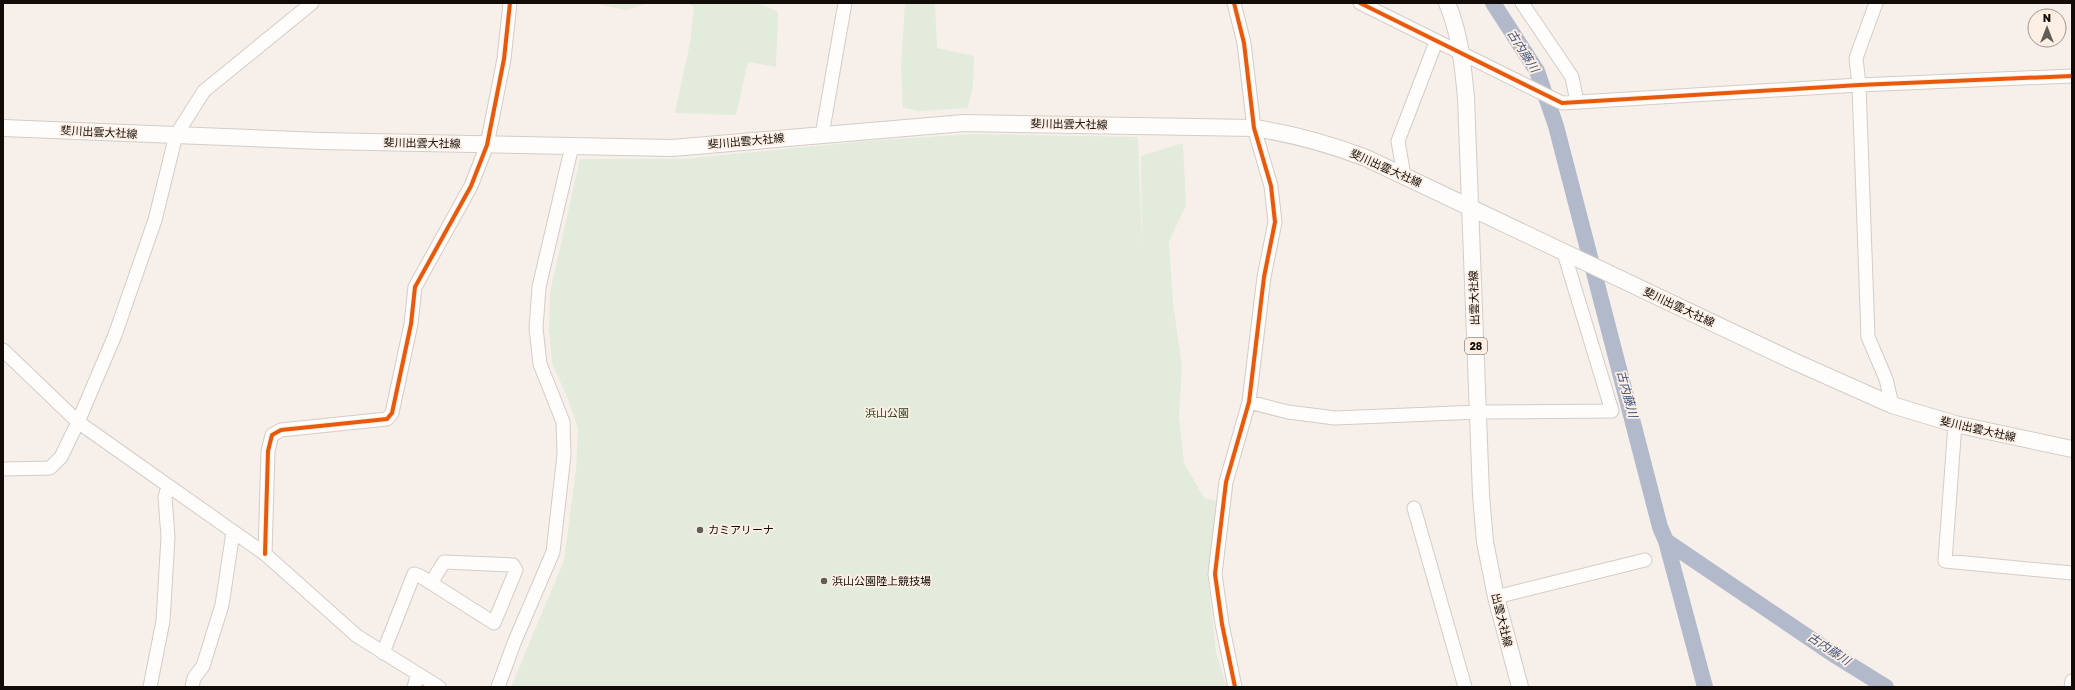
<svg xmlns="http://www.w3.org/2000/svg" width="2075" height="690" viewBox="0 0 2075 690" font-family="'Golos Text','Noto Sans JP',sans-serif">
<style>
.green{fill:#e3ebdc}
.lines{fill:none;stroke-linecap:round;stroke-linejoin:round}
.river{stroke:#b1b9ca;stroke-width:16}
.minor-casing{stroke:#d3ccc7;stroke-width:15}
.major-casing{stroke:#d3ccc7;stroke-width:18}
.minor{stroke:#fefdfc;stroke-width:13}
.major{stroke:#fefdfc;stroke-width:16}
.cycleway-casing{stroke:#fdefe4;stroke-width:6}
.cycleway{stroke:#e8590c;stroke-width:4}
.poi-dot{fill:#625c57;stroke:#fdefe4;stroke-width:1.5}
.labels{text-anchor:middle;stroke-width:3.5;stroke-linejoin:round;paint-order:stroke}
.shield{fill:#fdefe4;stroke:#58504a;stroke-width:1}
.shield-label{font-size:10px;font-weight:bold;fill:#120c08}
.street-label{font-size:11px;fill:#120c08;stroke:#fdefe4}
.park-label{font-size:11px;fill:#23431f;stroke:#fdefe4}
.poi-label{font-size:11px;fill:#120c08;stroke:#fdefe4;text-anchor:start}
.water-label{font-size:12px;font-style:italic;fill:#3e547c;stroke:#fdefe4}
</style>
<rect width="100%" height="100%" fill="#f7f0ea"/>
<path class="green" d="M591,3h58l-23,7z
M689,3h69l20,9 -2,55 -28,-5 -12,53 -61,-2 15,-70 4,-36z
M905,3h30l2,45 37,8 -1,29 -5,23 -48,3 -17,-3 -2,-42z
M973,134l165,3 4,111 -1,-92 42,-13 3,62 -17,37 4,61 9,64 -3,50 5,46 20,35 15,4 -11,77 8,73 11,35h-716l53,-127 12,-91 2,-40 -10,-30 -16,-36 -3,-31 1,-40 30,-133h103l185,-18z"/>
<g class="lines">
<path class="river" d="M1493,3l44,68 19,55 104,401 6,14 39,146
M1666,541l170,115 50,31"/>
<g class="minor-casing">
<path id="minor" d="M1234,3l10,40 10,85 17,58 4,36 -11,55 -15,125 -23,80 -11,92 7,50 13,63
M1360,3l202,100 297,-18 213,-9
M1522,3l50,74 5,25
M1876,3l-20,55 3,27 9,252 18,42 6,26
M822,135l23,-132
M1404,176l-6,-35 38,-99
M3,350l75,72 187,132 92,82 82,51
M1249,402l39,10 47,6 144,-6 133,-1 -48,-158
M1955,424l-10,137 127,12
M3,469l47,-1 11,-11 17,-35 37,-87 40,-115 21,-85 28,-44 108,-88
M1414,508l51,179
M265,554l3,-103 4,-16 9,-5 106,-11 5,-6 19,-89 4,-37 56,-101 16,-41 17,-86 6,-56
M1496,597l149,-37
M383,653l31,-79 6,2 74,47 22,-53 -3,-5 -69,-3 -13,21
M150,687l13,-66 5,-84 -3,-40 3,-11
M192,687l2,-9 9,-12 19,-61 11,-73
M414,687l4,-13
M498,687l16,-44 39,-91 11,-97 -1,-33 -23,-58 -4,-36 3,-41 33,-141
M2071,687l1,-6"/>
</g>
<g class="major-casing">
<path id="major" d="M1447,3c13,30 16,63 19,95l15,397 4,47 11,55 24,90
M3,128l318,13 351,7 292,-25 290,5c39,6 75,16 112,30l425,202 101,45 63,19 117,25"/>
</g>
<use href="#minor" class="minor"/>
<use href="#major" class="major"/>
<g class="cycleway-casing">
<path id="cycleway" d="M1234,3l10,40 10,85 17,58 4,36 -11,55 -15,125 -23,80 -11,92 7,50 13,63
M1360,3l202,100 297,-18 213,-9
M265,554l3,-103 4,-16 9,-5 106,-11 5,-6 19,-89 4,-37 56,-101 16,-41 17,-86 6,-56"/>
</g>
<use href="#cycleway" class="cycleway"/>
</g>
<g class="poi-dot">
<circle cx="700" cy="530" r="4"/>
<circle cx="824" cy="581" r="4"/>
</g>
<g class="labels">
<rect class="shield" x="1465" y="338" width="22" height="16" rx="3"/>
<g class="shield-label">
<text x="1476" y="350">28</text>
</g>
<g class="street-label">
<text transform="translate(1069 124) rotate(1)" y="4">斐川出雲大社線</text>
<text transform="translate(99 132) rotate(3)" y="4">斐川出雲大社線</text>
<text transform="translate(746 141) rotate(-5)" y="4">斐川出雲大社線</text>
<text transform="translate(422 143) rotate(1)" y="4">斐川出雲大社線</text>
<text transform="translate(1386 168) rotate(24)" y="4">斐川出雲大社線</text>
<text transform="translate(1474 298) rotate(-92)" y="4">出雲大社線</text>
<text transform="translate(1679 307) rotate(25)" y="4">斐川出雲大社線</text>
<text transform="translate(1978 429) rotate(13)" y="4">斐川出雲大社線</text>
<text transform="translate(1502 620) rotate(76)" y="4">出雲大社線</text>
</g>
<g class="park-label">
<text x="887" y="417">浜山公園</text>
</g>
<g class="poi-label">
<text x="708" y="534">カミアリーナ</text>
<text x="832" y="585">浜山公園陸上競技場</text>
</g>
<g class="water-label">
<text transform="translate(1523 51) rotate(58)" y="4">古内藤川</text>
<text transform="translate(1627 394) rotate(75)" y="4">古内藤川</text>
<text transform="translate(1829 649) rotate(34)" y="4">古内藤川</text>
</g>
</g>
<rect width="2075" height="690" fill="none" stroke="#120c08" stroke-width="8"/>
<g transform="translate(2047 28)"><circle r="19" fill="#fdefe4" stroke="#9f948c"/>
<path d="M0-3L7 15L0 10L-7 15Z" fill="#625c57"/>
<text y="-6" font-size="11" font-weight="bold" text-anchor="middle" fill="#120c08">N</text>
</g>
</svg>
